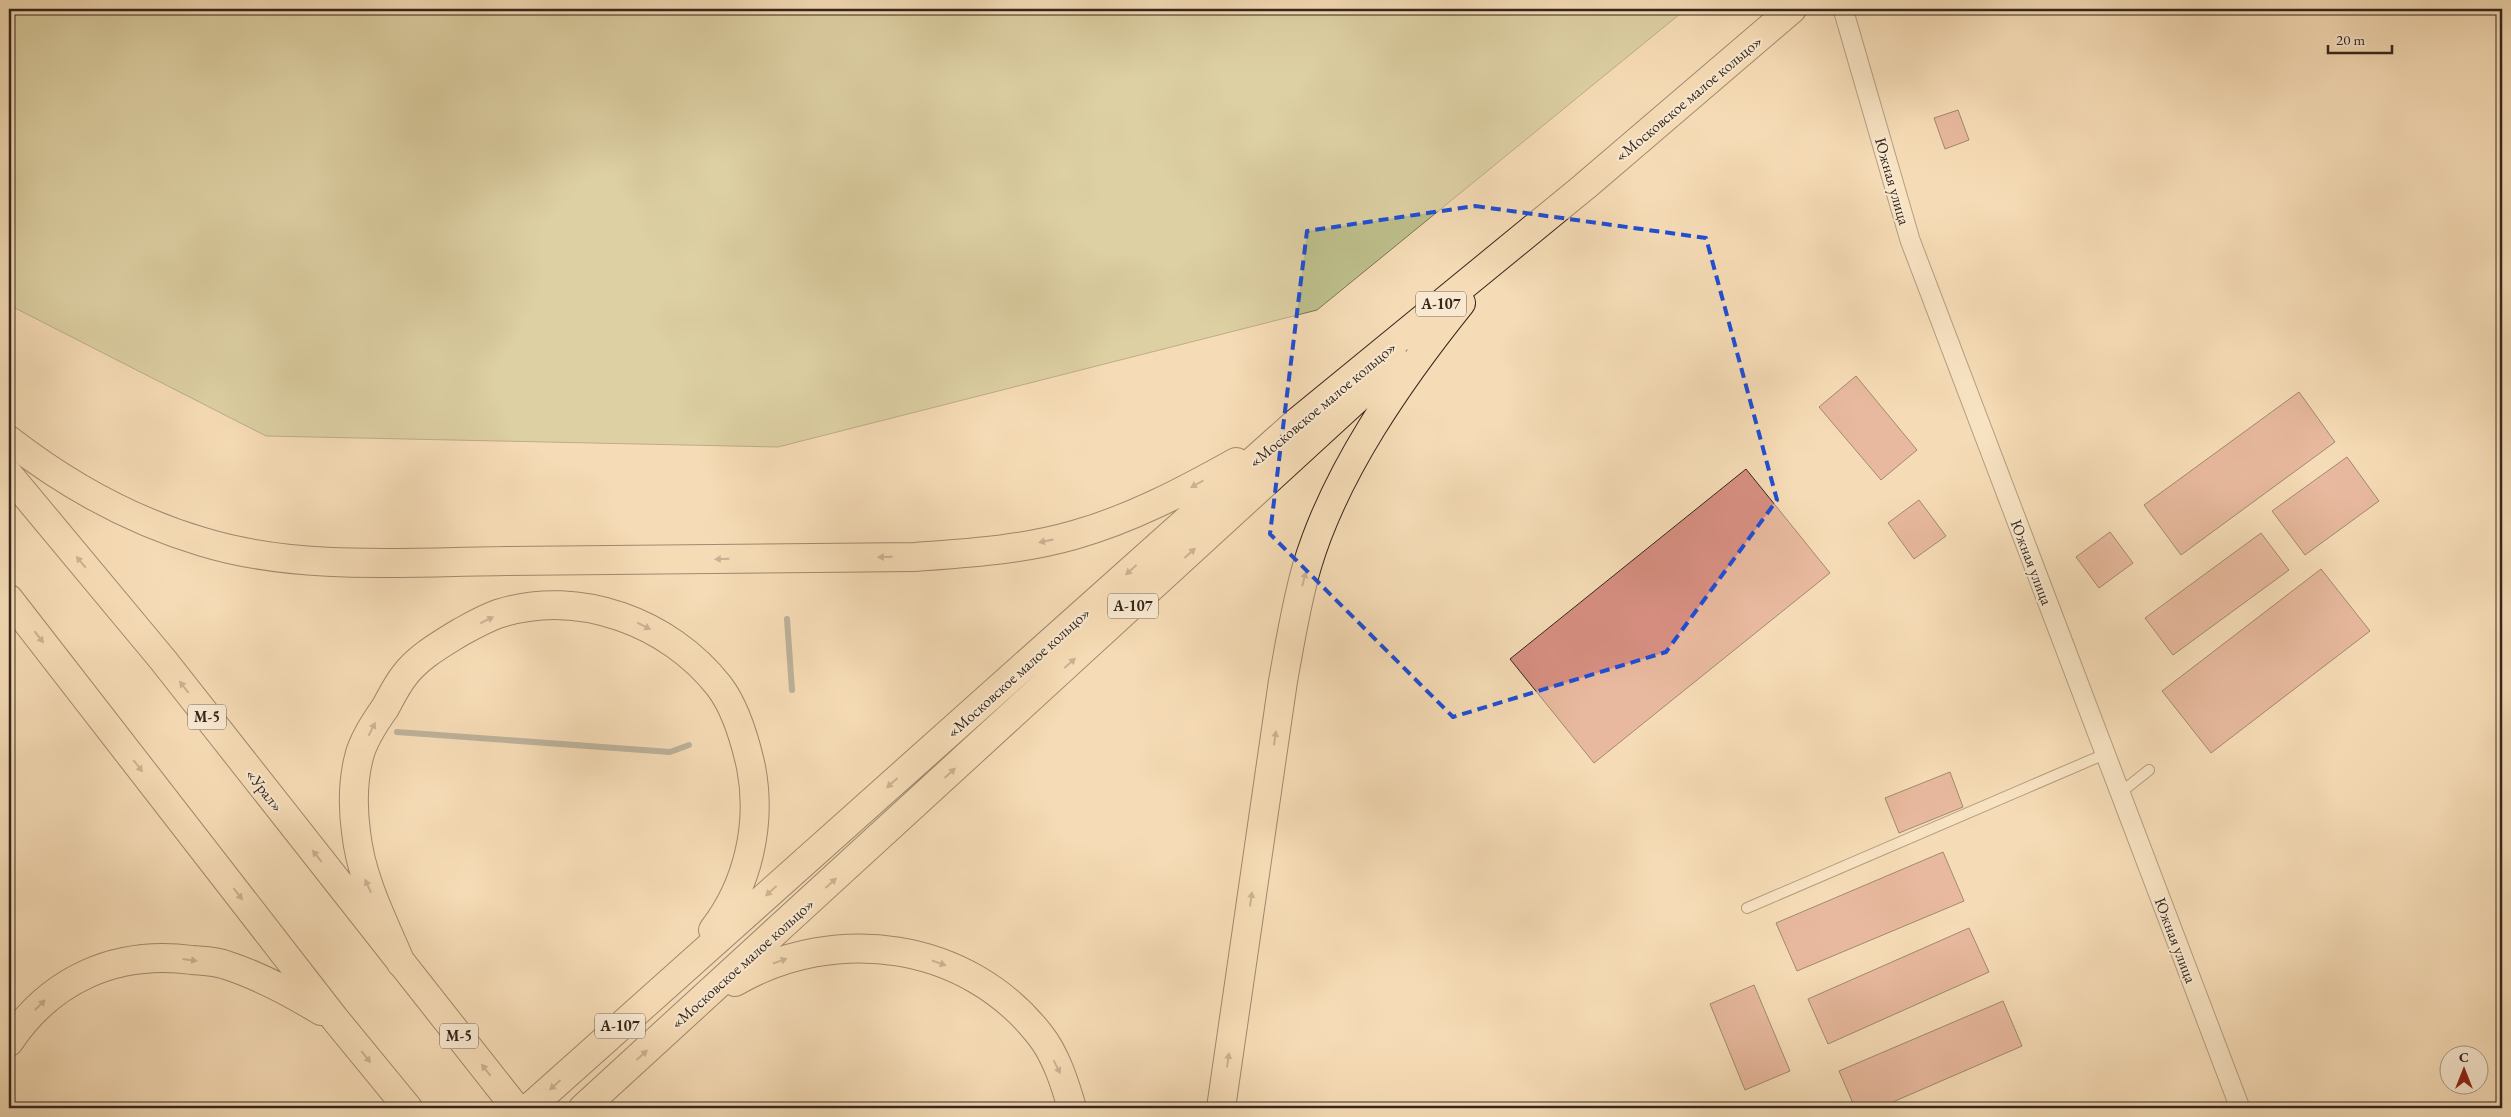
<svg xmlns="http://www.w3.org/2000/svg" width="2511" height="1117" viewBox="0 0 2511 1117" font-family="'EB Garamond',serif">
<style>
.green{fill:#bec08c;stroke:#7a7354}
.lines{fill:none;stroke-linecap:round;stroke-linejoin:round}
.stream{stroke:#767e7b;stroke-width:6}
.building{fill:#d78f81;stroke:#35261d}
.service-casing{stroke:#655443;stroke-width:12}
.minor-casing{stroke:#655443;stroke-width:21}
.trunk-casing{stroke:#35261d;stroke-width:30}
.service{stroke:#f8e8d0;stroke-width:10}
.minor{stroke:#f8e8d0;stroke-width:19}
.trunk{stroke:#f5dcb6;stroke-width:28}
.oneway{fill:#95816a}
.marked{fill:none;stroke:#1d4ed8;stroke-width:4;stroke-dasharray:10 6;stroke-linejoin:round}
.labels{text-anchor:middle;stroke-width:4;stroke-linejoin:round;paint-order:stroke}
.shield{fill:#f8e8d0;stroke:#706053;stroke-width:1}
.shield-label{font-size:15px;font-weight:bold;fill:#35261d}
.street-label{font-size:16px;fill:#35261d;stroke:#f8e8d0}
</style>
<rect width="100%" height="100%" fill="#f5dcb6"/>
<filter id="stains"><feTurbulence type="fractalNoise" baseFrequency=".004" numOctaves="4"/><feColorMatrix values="0 0 0 0 .2 0 0 0 0 .09 0 0 0 0 .02 0 0 0 .5 -.17"/></filter>
<radialGradient id="worn" r=".72"><stop offset=".6" stop-color="#630" stop-opacity="0"/><stop offset="1" stop-color="#630" stop-opacity=".3"/></radialGradient>
<path class="green" d="M9,9h1677l-369,301 -539,137 -512,-11 -257,-131z"/>
<g class="lines">
<path class="stream" d="M787,619l5,71
M397,732l273,20 19,-7"/>
</g>
<path class="building" d="M1958,110l11,30 -24,9 -11,-31z
M1856,376l61,74 -36,30 -62,-73z
M2299,392l36,50 -154,113 -37,-50z
M2347,457l32,44 -74,54 -33,-44z
M1746,469l84,104 -236,190 -84,-104z
M1919,500l27,36 -32,23 -26,-36z
M2110,532l23,31 -34,25 -23,-31z
M2261,533l28,37 -116,85 -28,-37z
M2321,569l49,62 -159,122 -49,-62z
M1950,772l13,35 -64,26 -14,-35z
M1943,852l21,49 -167,70 -21,-48z
M1969,928l20,44 -161,72 -20,-45z
M1754,985l36,86 -45,19 -35,-86z
M2003,1001l19,45 -143,62h-24l-16,-37z"/>
<g class="lines">
<g class="service-casing">
<path id="service" d="M2120,793l29,-23
M1747,908l358,-154"/>
</g>
<g class="minor-casing">
<path id="minor" d="M1843,9l67,231 330,868"/>
</g>
<g class="trunk-casing">
<path id="trunk" d="M9,440c58,45 123,81 194,102 95,29 205,20 303,19 137,-1 273,-3 409,-4 53,-4 107,-7 159,-22 57,-16 110,-44 162,-73
M9,475l154,185 353,448
M9,599l326,420 73,89
M401,963c-18,-43 -40,-84 -45,-131 -3,-23 -3,-52 3,-75 4,-17 16,-35 26,-49 6,-11 12,-23 19,-32 14,-19 36,-31 55,-43 13,-7 28,-16 42,-20 78,-24 168,9 218,73 17,22 26,54 32,81 11,57 -3,118 -38,163
M735,982c100,-58 232,-41 305,53 16,20 25,49 32,73
M9,1042c42,-63 107,-92 183,-82 11,1 23,1 34,5 34,11 64,27 95,46
M529,1108l769,-687 286,-234 208,-178
M583,1108l814,-746
M1221,1108l62,-427c7,-38 13,-77 24,-115 28,-94 93,-187 154,-263"/>
</g>
<use href="#service" class="service"/>
<use href="#minor" class="minor"/>
<use href="#trunk" class="trunk"/>
</g>
<defs><path id="oneway-solid" d="M-6-.8H1V-3.2L6.5 0L1 3.2V.8H-6Z" transform="scale(1.25)"/></defs>
<g class="oneway">
<use href="#oneway-solid" transform="translate(1197 484) rotate(151)"/>
<use href="#oneway-solid" transform="translate(1046 541) rotate(168)"/>
<use href="#oneway-solid" transform="translate(1190 553) rotate(-42)"/>
<use href="#oneway-solid" transform="translate(885 557) rotate(179)"/>
<use href="#oneway-solid" transform="translate(722 559) rotate(179)"/>
<use href="#oneway-solid" transform="translate(81 562) rotate(-130)"/>
<use href="#oneway-solid" transform="translate(1131 570) rotate(138)"/>
<use href="#oneway-solid" transform="translate(1304 579) rotate(-76)"/>
<use href="#oneway-solid" transform="translate(487 620) rotate(-26)"/>
<use href="#oneway-solid" transform="translate(644 626) rotate(27)"/>
<use href="#oneway-solid" transform="translate(39 637) rotate(52)"/>
<use href="#oneway-solid" transform="translate(1070 663) rotate(-42)"/>
<use href="#oneway-solid" transform="translate(184 687) rotate(-128)"/>
<use href="#oneway-solid" transform="translate(372 729) rotate(-63)"/>
<use href="#oneway-solid" transform="translate(1275 738) rotate(-82)"/>
<use href="#oneway-solid" transform="translate(138 766) rotate(52)"/>
<use href="#oneway-solid" transform="translate(950 773) rotate(-42)"/>
<use href="#oneway-solid" transform="translate(892 783) rotate(138)"/>
<use href="#oneway-solid" transform="translate(317 856) rotate(-128)"/>
<use href="#oneway-solid" transform="translate(831 883) rotate(-42)"/>
<use href="#oneway-solid" transform="translate(368 886) rotate(-114)"/>
<use href="#oneway-solid" transform="translate(771 891) rotate(138)"/>
<use href="#oneway-solid" transform="translate(238 894) rotate(52)"/>
<use href="#oneway-solid" transform="translate(1251 899) rotate(-82)"/>
<use href="#oneway-solid" transform="translate(190 960) rotate(7)"/>
<use href="#oneway-solid" transform="translate(780 961) rotate(-19)"/>
<use href="#oneway-solid" transform="translate(939 963) rotate(19)"/>
<use href="#oneway-solid" transform="translate(40 1005) rotate(-45)"/>
<use href="#oneway-solid" transform="translate(642 1055) rotate(-42)"/>
<use href="#oneway-solid" transform="translate(366 1057) rotate(51)"/>
<use href="#oneway-solid" transform="translate(1228 1060) rotate(-82)"/>
<use href="#oneway-solid" transform="translate(1057 1067) rotate(63)"/>
<use href="#oneway-solid" transform="translate(486 1070) rotate(-128)"/>
<use href="#oneway-solid" transform="translate(555 1085) rotate(138)"/>
</g>
<path d="M0 0H2511V1117H0ZM1475,206l231,32 71,262 -111,152 -213,65 -183,-183 37,-303z" fill="#f5dcb6" fill-opacity=".55" fill-rule="evenodd"/>
<path class="marked" d="M1475,206l231,32 71,262 -111,152 -213,65 -183,-183 37,-303z"/>
<g class="labels">
<g class="shield">
<rect x="1416" y="291.5" width="50" height="25" rx="4"/>
<rect x="1108" y="593.5" width="50" height="25" rx="4"/>
<rect x="188" y="704.5" width="38" height="25" rx="4"/>
<rect x="595" y="1013.5" width="50" height="25" rx="4"/>
<rect x="440" y="1023.5" width="38" height="25" rx="4"/>
</g>
<g class="shield-label">
<text x="1441" y="309">А-107</text>
<text x="1133" y="611">А-107</text>
<text x="207" y="722">М-5</text>
<text x="620" y="1031">А-107</text>
<text x="459" y="1041">М-5</text>
</g>
<g class="street-label">
<text transform="translate(1688 98) rotate(-40)" y="6">«Московское малое кольцо»</text>
<text transform="translate(1893 181) rotate(74)" y="6">Южная улица</text>
<text transform="translate(1322 404) rotate(-40)" y="6">«Московское малое кольцо»</text>
<text transform="translate(2032 562) rotate(69)" y="6">Южная улица</text>
<text transform="translate(1018 672) rotate(-42)" y="6">«Московское малое кольцо»</text>
<text transform="translate(265 790) rotate(52)" y="6">«Урал»</text>
<text transform="translate(2176 940) rotate(69)" y="6">Южная улица</text>
<text transform="translate(742 963) rotate(-42)" y="6">«Московское малое кольцо»</text>
</g>
</g>
<rect width="2511" height="1117" fill="none" stroke="#f5dcb6" stroke-width="30"/>
<rect x="10" y="10" width="2491" height="1097" fill="none" stroke="#35261d" stroke-width="2.5"/>
<rect x="15" y="15" width="2481" height="1087" fill="none" stroke="#35261d"/>
<g transform="translate(2464 1070)"><circle r="24" fill="#f8e8d0" stroke="#aa9a88"/>
<path d="M0-4L9 19L0 12L-9 19Z" fill="#8f2418"/>
<text y="-8" font-size="14" font-weight="bold" text-anchor="middle" fill="#35261d">С</text>
</g>
<path d="M2328 45v8h64v-8" fill="none" stroke="#35261d" stroke-width="2.5"/>
<text x="2336" y="45" font-size="15" fill="#35261d" stroke="#f8e8d0" stroke-width="4" paint-order="stroke">20 m</text>
<rect width="100%" height="100%" filter="url(#stains)"/>
<rect width="100%" height="100%" fill="url(#worn)"/>
</svg>
